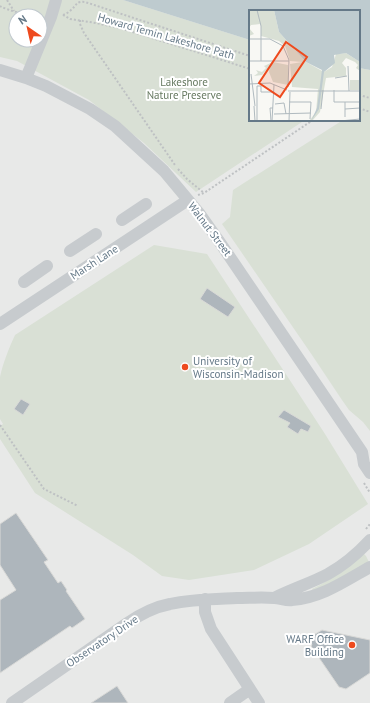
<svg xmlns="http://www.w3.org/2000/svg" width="370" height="703" viewBox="0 0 370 703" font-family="'PT Sans',sans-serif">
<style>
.built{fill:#e8e9e8;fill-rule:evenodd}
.green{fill:#d9e0d5;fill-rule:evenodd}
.water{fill:#becbcf}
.building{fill:#aeb6bc;stroke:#d9d9d7}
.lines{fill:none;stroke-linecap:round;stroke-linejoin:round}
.path{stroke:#bec1c3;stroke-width:2;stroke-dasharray:2 2;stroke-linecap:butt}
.minor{stroke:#c7cbce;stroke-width:12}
.poi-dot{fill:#ee4a1e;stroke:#fff;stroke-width:1.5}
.labels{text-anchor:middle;stroke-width:4;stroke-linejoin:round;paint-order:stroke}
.street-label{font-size:11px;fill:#657988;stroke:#fff}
.park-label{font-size:11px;fill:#667960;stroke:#fff}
.poi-label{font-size:11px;fill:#657988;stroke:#fff;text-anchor:start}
.inset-road{fill:none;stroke:#b0babf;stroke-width:1}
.view{fill:#ee4a1e;fill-opacity:0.15;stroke:#ee4a1e;stroke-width:2}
.inset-edge{fill:none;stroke:#657988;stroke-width:2}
</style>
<rect width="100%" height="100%" fill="#f8f8f4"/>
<path class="built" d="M0,0h123l127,40v80h109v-52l11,2v633h-370zM16,16h24v24h-24z"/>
<path class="green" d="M0,0h123l127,40v80h55l-109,72 -52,-49 -55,-43 -72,-39 -17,-4zM16,16h24v24h-24z
M359,68l11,2v361l-7,-9 -14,-12 -7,-10 -30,-45 -90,-131 8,-7 3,-27 110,-70h16z
M154,245l53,9 105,160 13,20 43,70 -59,40 -55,26 -65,10 -27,-4 -29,-21 -98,-62 -35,-54v-13l3,-2 -3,-5v-42c3,-14 9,-29 15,-42z
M364,554l2,2 3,6 -21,13 -35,16 -1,-2c20,-10 35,-21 52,-35z"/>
<path class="water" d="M123,0h247v70l-11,-2v-57h-109v29z"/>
<path class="building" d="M207,288l28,19 -7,10 -28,-18z
M21,399l9,5 -7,11 -9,-6z
M284,410l27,16 -3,6 -7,-3 -3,5 -11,-7 3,-4 -12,-6z
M16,513l32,47 -4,2 14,21 3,-2 6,9 -1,1 19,28 -13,9 -2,-2 -70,47v-73l16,-10 -16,-25v-41z
M322,630l48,10v33l-24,16 -7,-2 -28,-41 1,-1 -1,-2 1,-7z
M117,686l11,17h-37z"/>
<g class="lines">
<path class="path" d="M7,0l7,11
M0,6c9,5 27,9 38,10
M63,15c3,-1 6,-3 8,-5 6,-5 5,-9 14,-8l165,54
M63,15l7,4 26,4 27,6 96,30 31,10
M80,20v4l4,9 91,132
M359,95l11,3
M359,108l11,4
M178,169l9,10 17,14
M198,195l6,-2 109,-73
M0,425l44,64 34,17
M364,483l6,10
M366,529l4,-5"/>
<path class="minor" d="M0,70l26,8 20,8 44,23 25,17 49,45 35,42 22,31 141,208 2,12 6,9
M26,78l25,-61 5,-17
M122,220l24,-16
M70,251l26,-17
M24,282l23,-16
M0,324l188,-124
M274,598c18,-9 37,-15 54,-24 16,-9 30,-21 42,-34
M205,599v13l6,17 48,74
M12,703l114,-79c13,-9 28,-17 44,-20 22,-5 45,-5 67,-6 12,0 25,-1 37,0 6,0 12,3 18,2 29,-2 53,-19 78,-33
M230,703l20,-14"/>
</g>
<g class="poi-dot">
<circle cx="185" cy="367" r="4"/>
<circle cx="352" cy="645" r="4"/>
</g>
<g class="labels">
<g class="street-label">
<text transform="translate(166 36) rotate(16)" y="4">Howard Temin Lakeshore Path</text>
<text transform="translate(210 229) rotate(53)" y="4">Walnut Street</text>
<text transform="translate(94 262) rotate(-33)" y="4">Marsh Lane</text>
<text transform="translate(102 641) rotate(-34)" y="4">Observatory Drive</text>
</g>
<g class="park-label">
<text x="184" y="86">Lakeshore<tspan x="184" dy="13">Nature Preserve</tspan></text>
</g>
<g class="poi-label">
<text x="193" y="365">University of<tspan x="193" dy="13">Wisconsin-Madison</tspan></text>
<text x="344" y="643" text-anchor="end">WARF Office<tspan x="344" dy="13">Building</tspan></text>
</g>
</g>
<g transform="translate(249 10)">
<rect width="111" height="111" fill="#f8f8f4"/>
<path d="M0,0h25l5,22 27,30 18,10 8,-5 4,-13 10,-1 14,9v9l-4,-3 2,-3 -3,-3 -9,-4 -4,5 4,5v8l-20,2 -6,34 -8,9h-3l7,-9 2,-23 -26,-2 -2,-23 12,-2 -12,-1 -5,-15 -6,-5 -18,-5v-10l-4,-10 3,8 -9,1 -2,3 5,6 -5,2zM24,52l15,3v20l-15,-3 -4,-10 1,-6 -8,9 -8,1 4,-3 -2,-3 6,2 4,-4 -2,-2zM101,70h10v10h-10z" fill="#d9e0d5"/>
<path d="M25,0h86v52l-14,-9 -12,2 1,8 -11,9 -5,37 -8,12 6,-13 5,-38 -16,-8 -27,-30z" fill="#becbcf"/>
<path class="inset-road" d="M8,0l4,16v35M0,29h21l13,7 6,14 -1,27M0,51h40M99,56l1,25M2,64l4,32M86,68l12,-2M0,74l21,-1 17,7M85,80v12h26M39,81h72M40,92h22l-1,17M26,94l9,-1 2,11M5,96l1,15M72,99l2,-19M96,99l15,-1M25,104l37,-1M96,107v-15M8,111v-35h4v6h13M22,111l-1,-13h3M23,111l2,-36M40,111l1,-29M91,111l20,-2"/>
<path class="view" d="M37,32l21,15 -27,40 -21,-14z"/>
<rect width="111" height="111" class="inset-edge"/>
</g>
<g transform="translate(28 28) rotate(326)"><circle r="19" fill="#ffffff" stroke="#c1c9cf"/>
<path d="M0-3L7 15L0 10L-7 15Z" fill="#ee4a1e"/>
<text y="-6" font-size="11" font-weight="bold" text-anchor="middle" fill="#657988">N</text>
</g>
</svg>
